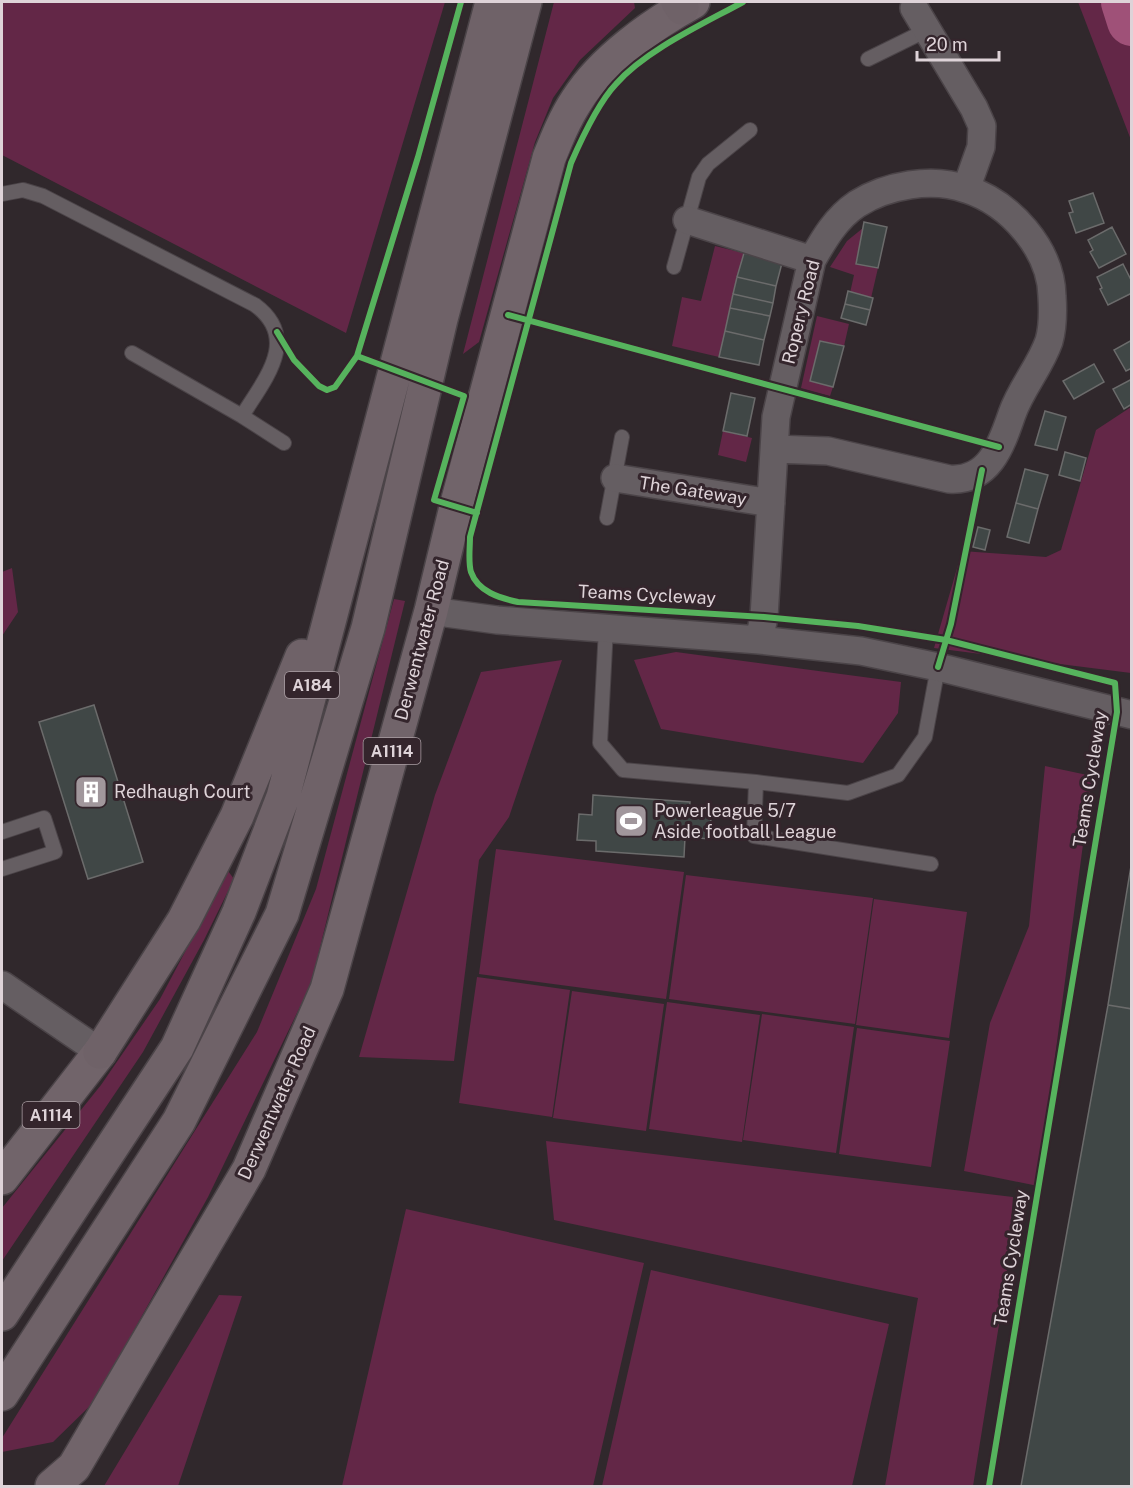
<svg xmlns="http://www.w3.org/2000/svg" width="1133" height="1488" viewBox="0 0 1133 1488" font-family="'Public Sans',sans-serif">
<style>
.green{fill:#632747}
.lines{fill:none;stroke-linecap:round;stroke-linejoin:round}
.river{stroke:#9f5178;stroke-width:50}
.building{fill:#404746;stroke:#6b6b6b;stroke-width:1.5}
.service-casing{stroke:#4b4448;stroke-width:16}
.minor-casing{stroke:#4b4448;stroke-width:30}
.primary-casing{stroke:#4b4448;stroke-width:36}
.trunk-casing{stroke:#4b4448;stroke-width:36}
.service{stroke:#655e62;stroke-width:14}
.minor{stroke:#655e62;stroke-width:27}
.primary{stroke:#71646a;stroke-width:33}
.trunk{stroke:#6f6268;stroke-width:33}
.cycleway-casing{stroke:#34252c;stroke-width:10}
.cycleway{stroke:#56b35d;stroke-width:6}
.labels{text-anchor:middle;stroke-width:6;stroke-linejoin:round;paint-order:stroke}
.shield{fill:#34252c;stroke:#ab9fa4;stroke-width:1.5}
.shield-label{font-size:16px;font-weight:bold;fill:#ded3d8}
.street-label{font-size:18px;fill:#ded3d8;stroke:#34252c}
.poi-label{font-size:18px;fill:#ded3d8;stroke:#34252c;text-anchor:start}
</style>
<rect width="100%" height="100%" fill="#30282c"/>
<path class="green" d="M2,2h443l-99,331 -344,-178z
M554,2h80l1,6 -55,52 -27,38 -18,44 -56,200 -16,12z
M1078,2h53v138z
M863,228l-7,35 22,5 -7,30 -21,-5 4,-18 -24,-8 17,-26z
M715,246l29,7 -25,104 -47,-11 10,-49 19,4z
M817,316l32,8 -5,22 -24,-5 -10,40 23,6 -3,9 -29,-8z
M1131,407v266l-197,-25 28,-97 84,6 15,-7 35,-120z
M723,431l29,7 -6,24 -28,-7z
M12,568l6,44 -16,24v-64z
M394,599l11,2 -94,383 -103,213 -114,205 -41,40 -51,10v-14l255,-406 59,-143z
M676,652l225,30 -3,31 -35,50 -202,-34 -27,-69z
M562,660l-53,157 -30,43 -25,201 -95,-4 76,-262 46,-123z
M1045,766l47,10 -54,410 -74,-15 26,-148 39,-97z
M496,849l188,23 -18,127 -187,-25z
M228,871l6,8 -30,61 -61,112 -141,209v-53l99,-123 59,-86z
M686,875l187,23 -18,126 -186,-25z
M874,899l93,13 -18,126 -93,-13z
M477,977l93,13 -18,127 -93,-14z
M572,991l92,13 -18,127 -93,-13z
M667,1002l93,13 -18,127 -93,-13z
M762,1014l92,13 -18,126 -93,-13z
M857,1028l93,13 -19,126 -92,-13z
M546,1141l467,56 -7,84 -33,205h-88l33,-188 -364,-78z
M406,1209l238,54 -51,223h-251z
M651,1270l238,54 -37,162h-250z
M219,1295l23,1 -64,190h-74z"/>
<g class="lines">
<path class="river" d="M1126,2l6,19"/>
</g>
<path class="building" d="M1093,193l11,30 -28,10 -7,-20 4,-1 -4,-11z
M864,222l23,5 -9,41 -22,-4z
M1112,227l14,27 -27,14 -9,-16 3,-2 -5,-10z
M744,253l38,10 -6,23 -39,-9z
M1123,264l9,18v11l-24,12 -8,-16 2,-1 -5,-11z
M737,277l39,9 -3,17 -40,-9z
M848,291l25,7 -3,12 -25,-6z
M733,294l40,9 -3,13 -40,-8z
M845,304l25,6 -4,15 -25,-7z
M730,308l40,8 -6,24 -39,-9z
M725,331l39,9 -5,25 -40,-8z
M1132,340v28l-6,3 -12,-21z
M820,341l24,5 -11,41 -23,-6z
M1094,364l10,18 -30,17 -11,-18z
M1132,379v25l-8,5 -11,-20z
M731,393l24,5 -8,38 -24,-5z
M1045,411l21,6 -9,33 -22,-5z
M1065,452l21,6 -6,23 -21,-6z
M1025,469l23,6 -10,34 -22,-6z
M1016,503l22,6 -9,34 -22,-6z
M978,527l12,3 -5,20 -12,-3z
M94,705l49,157 -55,17 -49,-157z
M593,795l97,7 -1,11 22,2 -1,24 -25,-2 -1,20 -88,-6v-10l-19,-1 2,-26 13,1z
M1132,860v149l-24,-4z
M1108,1005l24,4v477h-111z"/>
<g class="lines">
<g class="service-casing">
<path id="service" d="M868,59l59,-29
M2,194l21,-4 20,6 212,109c46,34 9,75 -13,111
M674,267l25,-90 9,-13 42,-34
M132,353l110,63 42,27
M607,518l15,-81
M606,628l-6,115 23,27 133,12 -2,54 177,28
M756,782l92,11 50,-18 27,-38 13,-70
M2,832l42,-14 11,34 -53,17"/>
</g>
<g class="minor-casing">
<path id="minor" d="M914,8l60,100 8,18 -1,21 -15,42
M687,220l125,40
M615,478l156,25
M431,611l66,9 262,20 102,11 77,16 194,48
M759,640l5,-23 12,-200 36,-157c12,-21 24,-42 45,-56 30,-19 75,-27 109,-15 44,14 85,60 86,107 1,15 1,31 -3,45 -9,26 -28,47 -37,73 -11,32 -23,68 -63,65l-121,-28 -53,-2
M2,985l98,67"/>
</g>
<g class="primary-casing">
<path id="primary" d="M2,1178l98,-126
M52,1486l22,-19 175,-298 78,-180 104,-378 25,-104 93,-349c8,-20 16,-40 28,-58 25,-40 76,-76 116,-98"/>
</g>
<g class="trunk-casing">
<path id="trunk" d="M678,2l4,6
M100,1052l84,-132 53,-104 65,-160
M2,1314l175,-266 62,-136 44,-115 209,-795
M2,1394l177,-273 103,-207 86,-286 73,-309 84,-317"/>
</g>
<use href="#service" class="service"/>
<use href="#minor" class="minor"/>
<use href="#primary" class="primary"/>
<use href="#trunk" class="trunk"/>
<g class="cycleway-casing">
<path id="cycleway" d="M743,2c-40,22 -97,48 -127,82 -17,18 -35,56 -45,79l-101,374c0,11 -2,25 1,35 7,20 29,26 47,30l246,15 94,9 88,14 169,43 2,29 -13,79 -115,695
M508,315l491,132
M277,332l17,28 25,26 8,4 8,-3 22,-31 61,-199 43,-155
M357,356l107,40 -30,104 43,13
M938,667l13,-43 31,-154"/>
</g>
<use href="#cycleway" class="cycleway"/>
</g>
<defs>
<g id="building-square" transform="scale(1.725)"><rect x="-9" y="-9" width="18" height="18" rx="4" fill="#a1979c" stroke="#34252c"/><path d="M-4-6H4V6H1V3H-1V6H-4ZM-2.5-4.3h1.7v1.8h-1.7ZM.8-4.3h1.7v1.8H.8ZM-2.5-1h1.7V.8h-1.7ZM.8-1h1.7V.8H.8Z" fill="#fff"/></g>
<g id="stadium-square" transform="scale(1.725)"><rect x="-9" y="-9" width="18" height="18" rx="4" fill="#a1979c" stroke="#34252c"/><path d="M0-5a6.5 5 0 1 0 0 10a6.5 5 0 1 0 0-10ZM-3.5-1.8h7v3.6h-7Z" fill="#fff"/></g>
</defs>
<g fill-rule="evenodd">
<use href="#building-square" x="91" y="792"/>
<use href="#stadium-square" x="631" y="821"/>
</g>
<g class="labels">
<g class="shield">
<rect x="285" y="672" width="54" height="26" rx="4.5"/>
<rect x="363.5" y="738" width="57" height="26" rx="4.5"/>
<rect x="22.5" y="1102" width="57" height="26" rx="4.5"/>
</g>
<g class="shield-label">
<text x="312" y="691">A184</text>
<text x="392" y="757">A1114</text>
<text x="51" y="1121">A1114</text>
</g>
<g class="street-label">
<text transform="translate(801 312) rotate(-76)" y="6">Ropery Road</text>
<text transform="translate(693 491) rotate(9)" y="6">The Gateway</text>
<text transform="translate(647 595) rotate(3)" y="6">Teams Cycleway</text>
<text transform="translate(422 640) rotate(-75)" y="6">Derwentwater Road</text>
<text transform="translate(1090 779) rotate(-81)" y="6">Teams Cycleway</text>
<text transform="translate(277 1103) rotate(-66)" y="6">Derwentwater Road</text>
<text transform="translate(1011 1258) rotate(-81)" y="6">Teams Cycleway</text>
</g>
<g class="poi-label">
<text x="114" y="798">Redhaugh Court</text>
<text x="654" y="817">Powerleague 5/7<tspan x="654" dy="21">Aside football League</tspan></text>
</g>
</g>
<rect width="1133" height="1488" fill="none" stroke="#ded3d8" stroke-width="6"/>
<path d="M917 51v9h82v-9" fill="none" stroke="#ded3d8" stroke-width="3"/>
<text x="926" y="51" font-size="18" fill="#ded3d8" stroke="#34252c" stroke-width="4.5" paint-order="stroke">20 m</text>
</svg>
